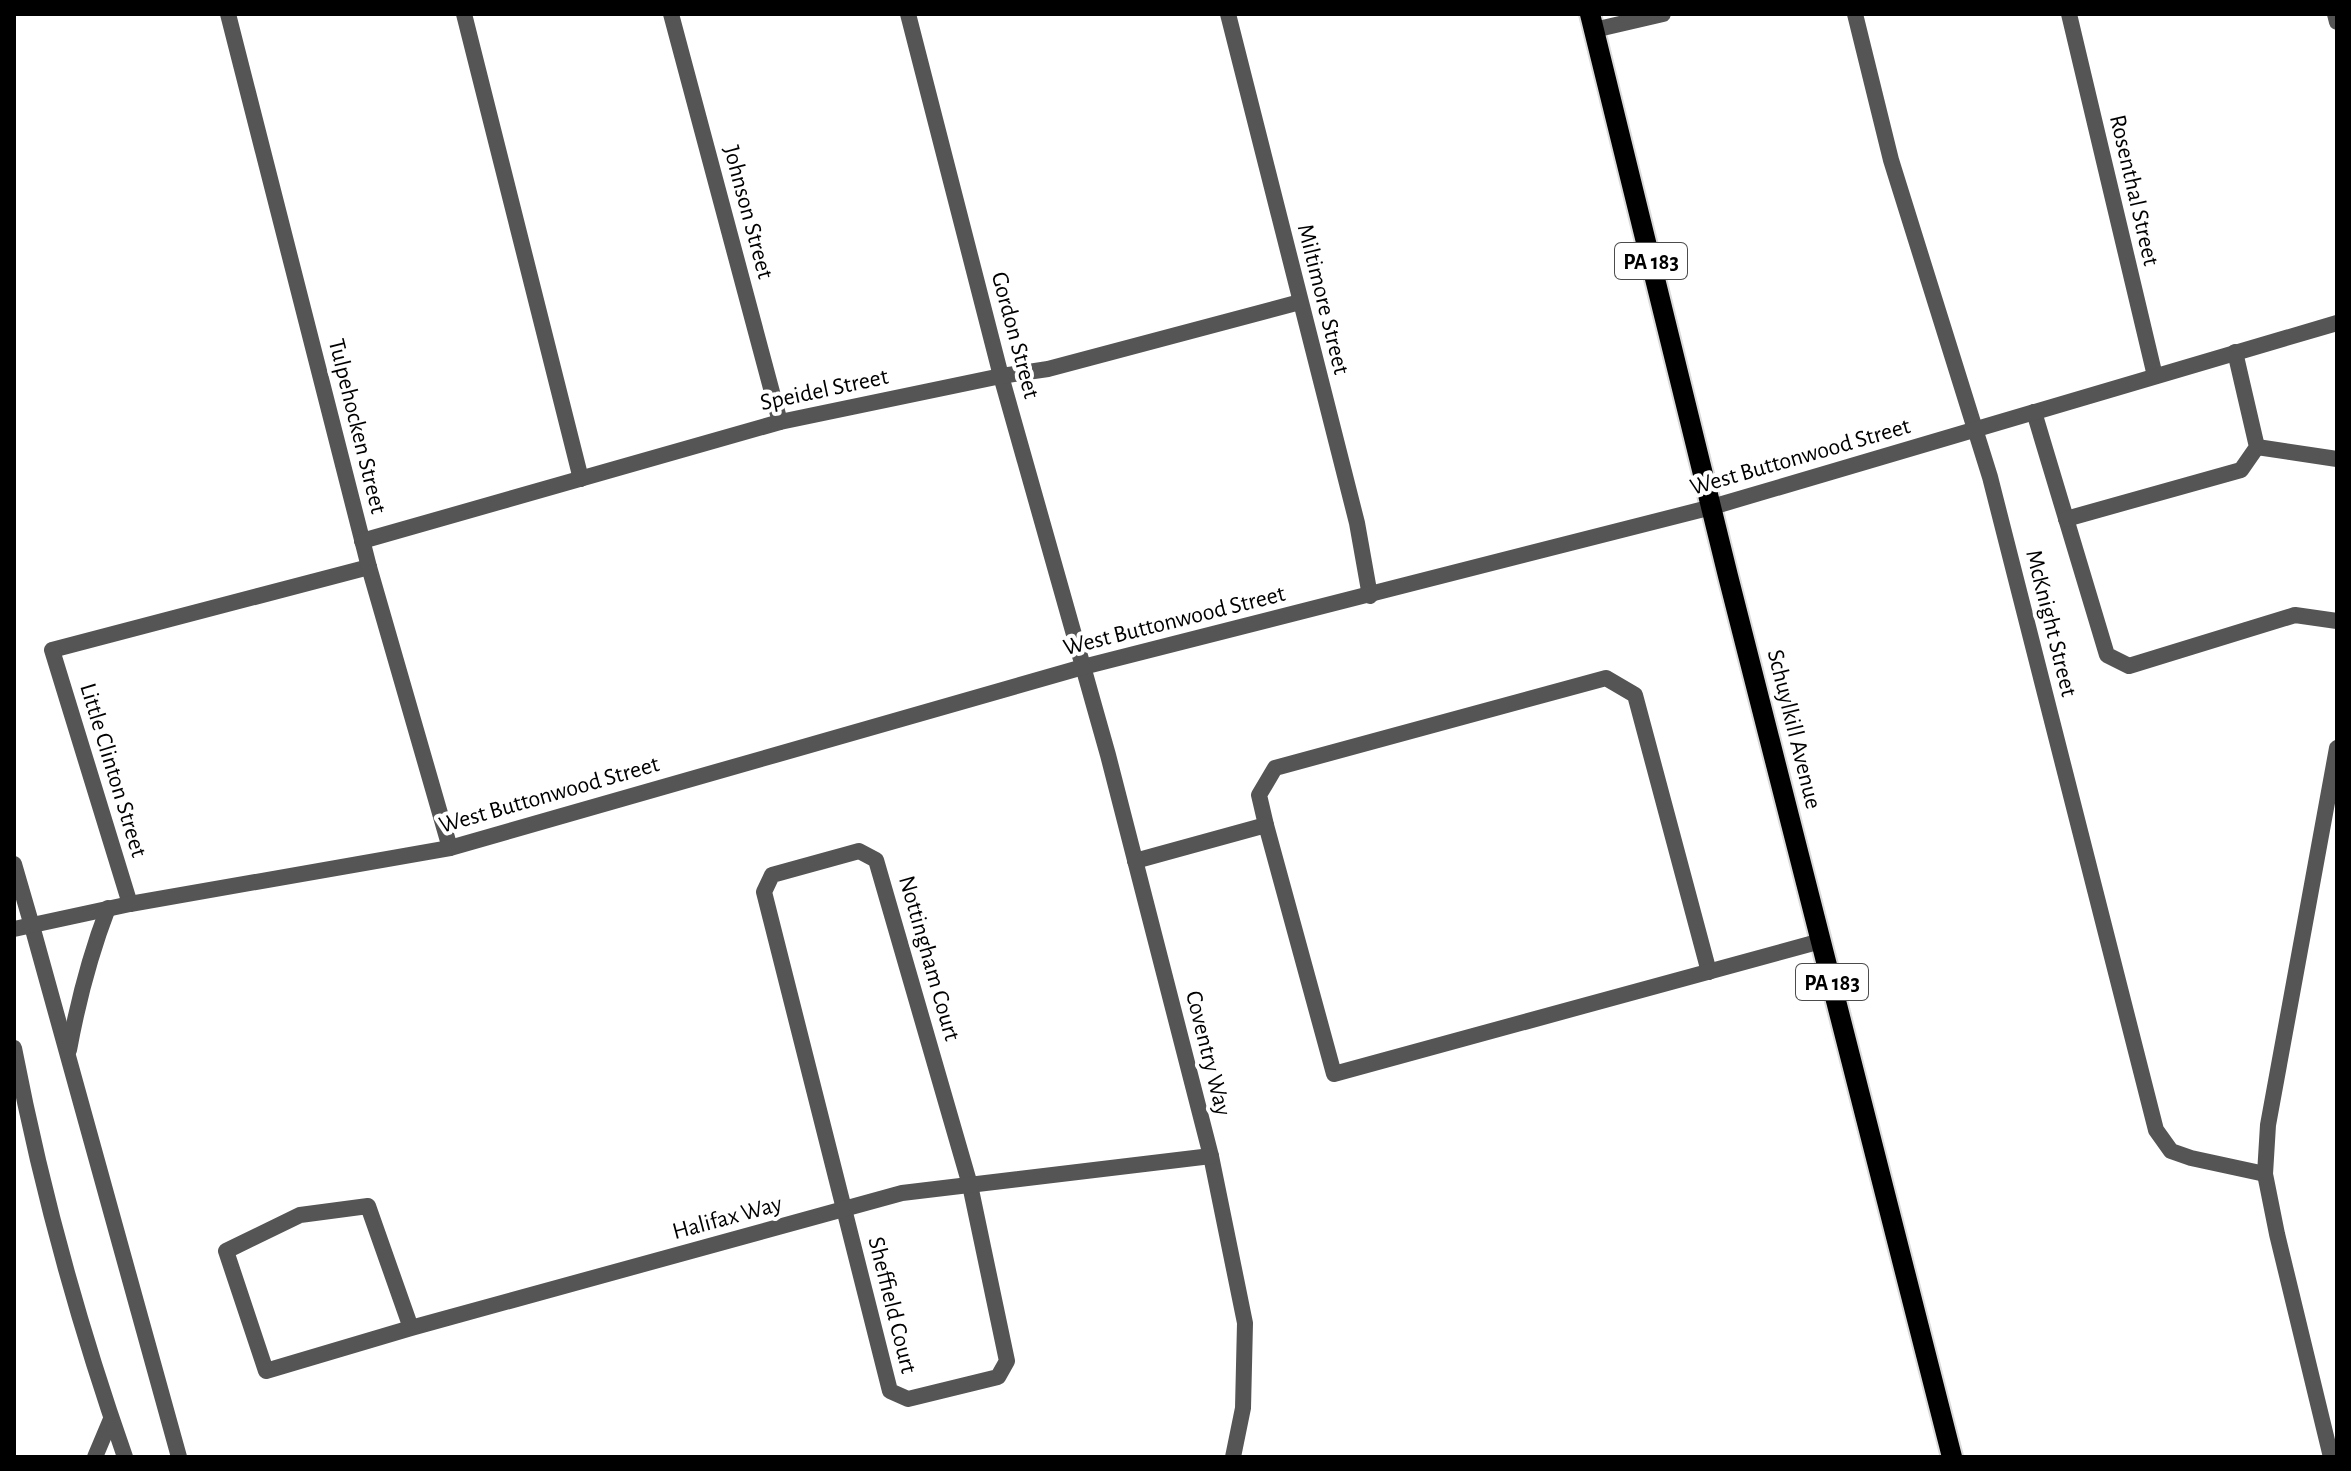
<svg xmlns="http://www.w3.org/2000/svg" width="2351" height="1471" font-family="'Alegreya Sans',sans-serif">
<style>
.lines{fill:none;stroke-linecap:round;stroke-linejoin:round}
.primary-casing{stroke:#dbdbdb;stroke-width:24}
.service{stroke:#555;stroke-width:16}
.pedestrian{stroke:#555;stroke-width:16}
.minor{stroke:#555;stroke-width:16}
.tertiary{stroke:#555;stroke-width:16}
.primary{stroke:#000;stroke-width:20}
.labels{text-anchor:middle;stroke-width:8;stroke-linejoin:round;paint-order:stroke}
.shield{fill:#fff;stroke:#4c4c4c;stroke-width:2}
.shield-label{font-size:22px;font-weight:bold;fill:#000}
.street-label{font-size:24px;fill:#000;stroke:#fff}
</style>
<rect width="100%" height="100%" fill="#fff"/>
<g class="lines">
<defs>
<polyline id="primary" points="1590,14 1728,576 1952,1457"/>
</defs>
<!-- primary casing -->
<use href="#primary" class="primary-casing"/>
<!-- service -->
<g class="service">
<polyline points="464,14 581,479"/>
<polyline points="1594,30 1663,14"/>
<polyline points="2034,412 2107,655 2129,666 2295,615 2337,621"/>
<polyline points="2257,447 2337,459"/>
<polyline points="2066,519 2241,470 2257,447 2235,352"/>
<polyline points="1266,825 1259,795 1275,768 1606,678 1635,695 1709,972"/>
<polygon points="859,851 876,860 970,1185 1007,1361 998,1377 908,1399 890,1391 764,892 772,875"/>
<polyline points="1135,861 1266,825 1334,1074 1821,941"/>
<polyline points="14,864 32,926"/>
<polyline points="130,904 52,650 369,567"/>
</g>
<!-- pedestrian -->
<polyline class="pedestrian" points="95,1457 111,1419"/>
<!-- minor -->
<g class="minor">
<polyline points="228,14 369,567 450,848"/>
<polyline points="671,14 780,422"/>
<polyline points="908,14 1001,376 1108,755 1211,1156 1245,1323 1243,1408 1233,1457"/>
<polyline points="1228,14 1357,523 1370,596"/>
<polyline points="1855,14 1891,160 1990,477 2156,1130 2171,1151 2191,1158 2265,1174"/>
<polyline points="2069,14 2155,376"/>
<polyline points="2335,14 2337,22"/>
<polyline points="362,541 780,422 1001,376 1048,369 1300,302"/>
<polyline points="411,1328 368,1206 300,1215 226,1251 266,1371 411,1328 902,1193 1211,1156"/>
<polyline points="2331,1457 2277,1234 2265,1174 2268,1125 2337,748"/>
</g>
<!-- tertiary -->
<g class="tertiary">
<polyline points="32,926 179,1457"/>
<polyline points="14,929 130,904 450,848 1083,667 1712,507 2337,323"/>
<path d="M14,1048C41,1188 78,1323 125,1457"/>
<path d="M69,1050C78,1001 90,955 108,908"/>
</g>
<!-- primary -->
<use href="#primary" class="primary"/>
</g>
<g class="labels">
<!-- shield labels -->
<g class="shield">
<rect x="1615" y="243" width="72" height="36" rx="6"/>
<rect x="1796" y="964" width="72" height="36" rx="6"/>
</g>
<g class="shield-label">
<text x="1651" y="269">PA 183</text>
<text x="1832" y="990">PA 183</text>
</g>
<!-- street labels -->
<g class="street-label">
<text transform="translate(2135 190) rotate(77)" y="8">Rosenthal Street</text>
<text transform="translate(749 212) rotate(75)" y="8">Johnson Street</text>
<text transform="translate(1324 299) rotate(76)" y="8">Miltimore Street</text>
<text transform="translate(1016 335) rotate(75)" y="8">Gordon Street</text>
<text transform="translate(824 389) rotate(-12)" y="8">Speidel Street</text>
<text transform="translate(358 426) rotate(76)" y="8">Tulpehocken Street</text>
<text transform="translate(1800 456) rotate(-16)" y="8">West Buttonwood Street</text>
<text transform="translate(1174 620) rotate(-14)" y="8">West Buttonwood Street</text>
<text transform="translate(2052 623) rotate(76)" y="8">McKnight Street</text>
<text transform="translate(1795 729) rotate(76)" y="8">Schuylkill Avenue</text>
<text transform="translate(114 770) rotate(73)" y="8">Little Clinton Street</text>
<text transform="translate(549 794) rotate(-16)" y="8">West Buttonwood Street</text>
<text transform="translate(930 958) rotate(74)" y="8">Nottingham Court</text>
<text transform="translate(1209 1053) rotate(76)" y="8">Coventry Way</text>
<text transform="translate(727 1217) rotate(-15)" y="8">Halifax Way</text>
<text transform="translate(893 1305) rotate(76)" y="8">Sheffield Court</text>
</g>
</g>
<!-- border -->
<rect width="2351" height="1471" fill="none" stroke="#000000" stroke-width="32"/>
</svg>
